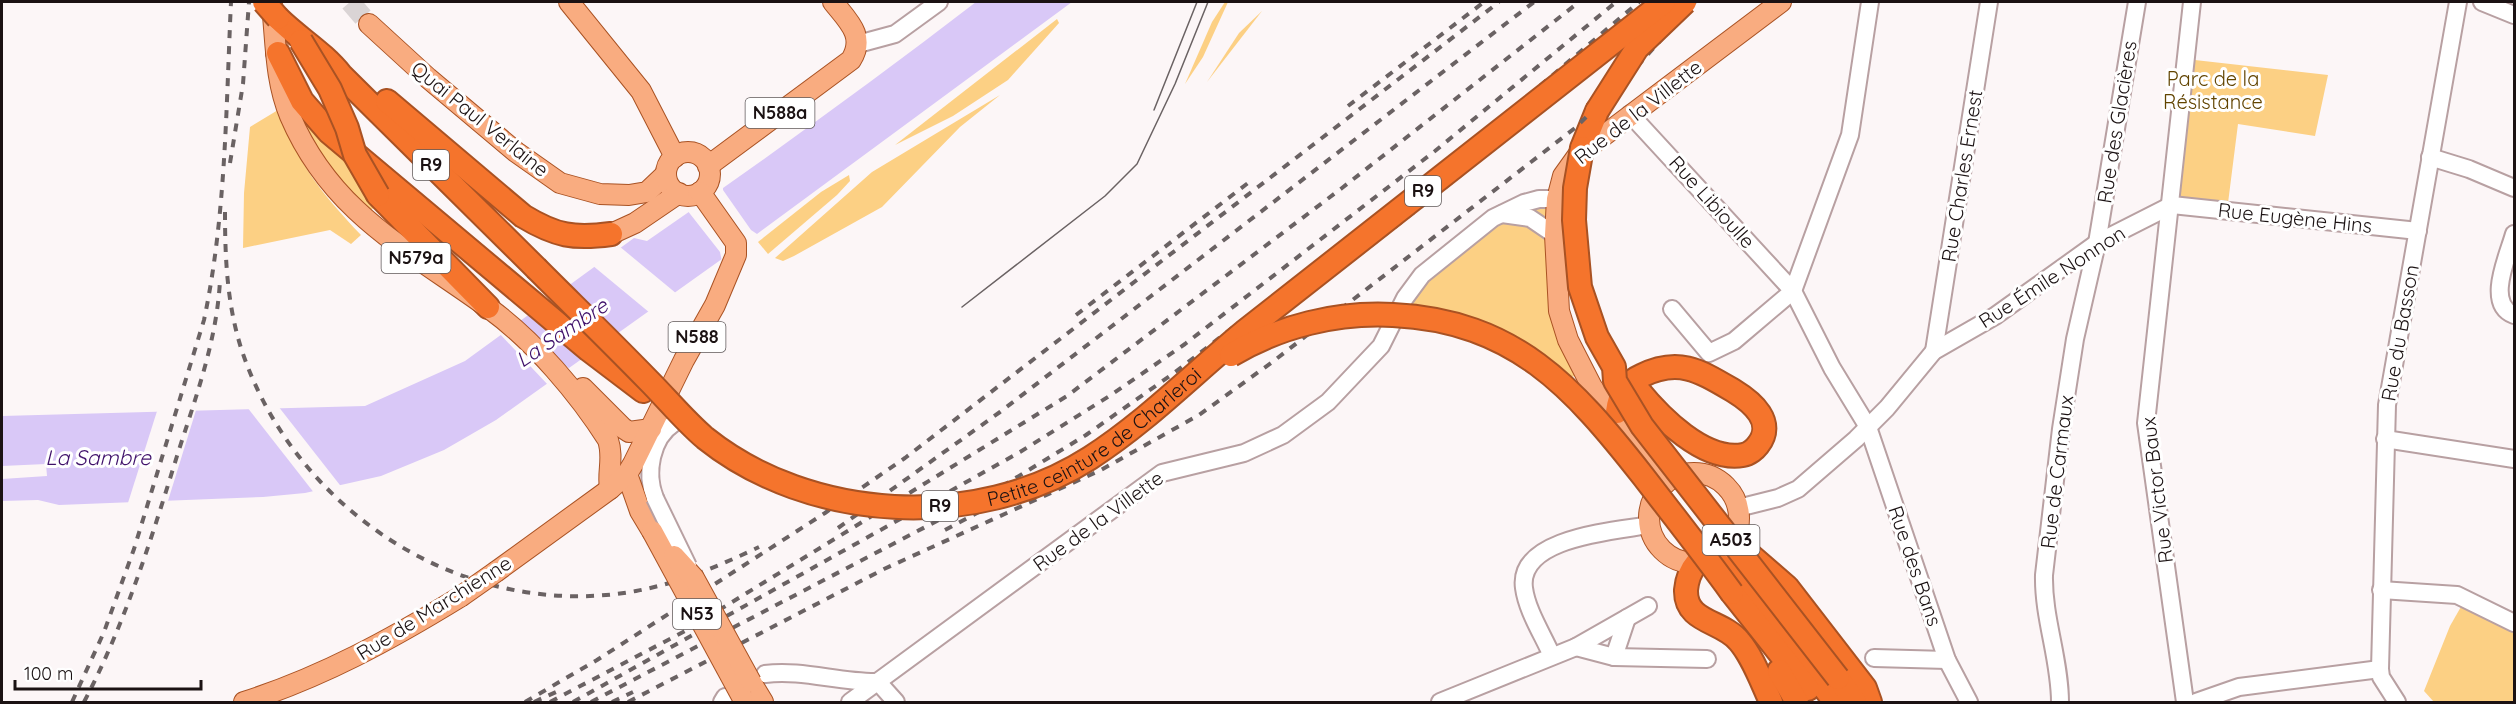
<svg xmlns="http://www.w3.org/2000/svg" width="2516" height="704" font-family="Quicksand,sans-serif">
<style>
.green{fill:#fcd084}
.water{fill:#d9c8f7}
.pier{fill:#fcf6f7}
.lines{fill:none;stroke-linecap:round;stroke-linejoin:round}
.major-tunnel{stroke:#dad4d5;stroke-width:20;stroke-dasharray:20 10;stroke-linecap:butt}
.minor-casing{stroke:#b8a0a2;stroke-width:20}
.major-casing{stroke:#a95223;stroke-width:22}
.highway-casing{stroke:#a95223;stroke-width:26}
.minor{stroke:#fff;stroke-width:16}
.major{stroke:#f9ac80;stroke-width:20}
.highway{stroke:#f5742c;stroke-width:22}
.tram{stroke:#6a6263;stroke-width:1.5}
.rail{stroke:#6a6263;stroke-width:4;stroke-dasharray:8 8;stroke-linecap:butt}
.minor-bridge-casing{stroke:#b8a0a2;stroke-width:20;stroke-linecap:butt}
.major-bridge-casing{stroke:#a95223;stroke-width:22;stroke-linecap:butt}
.highway-bridge-casing{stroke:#a95223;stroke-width:26;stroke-linecap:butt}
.minor-bridge{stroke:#fff;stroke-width:16}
.major-bridge{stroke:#f9ac80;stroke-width:20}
.highway-bridge{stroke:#f5742c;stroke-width:22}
.labels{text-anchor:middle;stroke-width:6;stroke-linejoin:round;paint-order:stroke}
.shield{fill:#fff;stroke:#5f595a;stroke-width:1.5}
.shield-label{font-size:18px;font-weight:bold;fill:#1b1213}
.park-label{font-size:20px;fill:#624400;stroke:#fff}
.street-label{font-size:20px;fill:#1b1213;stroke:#fff}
.water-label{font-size:21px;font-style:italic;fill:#3f106a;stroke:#fff}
</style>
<rect width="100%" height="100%" fill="#fcf6f7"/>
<!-- green -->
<g class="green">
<polygon points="1225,2 1228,2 1203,57 1185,84 1212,22"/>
<polygon points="1262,11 1207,82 1239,33"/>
<polygon points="1057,19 1059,23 1008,80 953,116 895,145"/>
<polygon points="2186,59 2328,75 2315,136 2238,124 2227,211 2172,205"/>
<polygon points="1000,95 960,127 882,207 794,256 783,261 775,258 872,172"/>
<polygon points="295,104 345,156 374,207 368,214 335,183"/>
<path d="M278,110C298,164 322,194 361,235L351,244L330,230L243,248L244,193L250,127Z"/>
<polygon points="849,175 850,181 837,195 768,254 758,242 821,192"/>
<path d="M1551,206L1578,376L1568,377C1516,346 1470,313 1408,305L1424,280L1498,223L1539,207Z"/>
<polygon points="2462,605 2514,617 2514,702 2434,702 2424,691 2450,626"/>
</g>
<!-- water -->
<path class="water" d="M976,2H1072L757,234L496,420L444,450L381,476L305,493L263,497L59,505L38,500L2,501V479L47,476L46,464L2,466V416L365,406L465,361L634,238L647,241C759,164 869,84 976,2Z"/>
<!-- pier -->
<g class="pier">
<polygon points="723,184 723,190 751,230 757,234 764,233 722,262 720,252 687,210"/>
<polygon points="619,246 677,294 650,313 592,265"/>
<polygon points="516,320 546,348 571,370 549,386 499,333"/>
<polygon points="278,406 343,489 315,494 247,407"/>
<polygon points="197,407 167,504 127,506 158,408"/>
</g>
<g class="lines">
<!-- major-tunnel -->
<polyline class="major-tunnel" points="350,2 369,24"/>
<defs>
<g id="minor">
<polyline points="2482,2 2514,15"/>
<polyline points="858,44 895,34 939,2"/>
<polyline points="1630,114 1793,291 1832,368 1868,427 1947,660 1969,702"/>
<polyline points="2430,157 2469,169 2514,188"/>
<polyline points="2172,205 2418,231"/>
<polyline points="1502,214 1530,218 1555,235"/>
<path d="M2514,234C2508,256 2485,304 2514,315"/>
<polyline points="1672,309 1709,353 1734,341 1793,291 1850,135 1870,2"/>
<polyline points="1934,351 1989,2"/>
<polyline points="2385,439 2514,459"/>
<path d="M655,498C645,473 651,438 674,423"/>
<polyline points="1738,508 1778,498 1798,489 1856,439 1887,408 1934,351 1995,316 2097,243 2172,205"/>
<polyline points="2381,590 2457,595 2514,623"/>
<polyline points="1576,647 1614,657 1707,659"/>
<path d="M1552,656C1543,635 1527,611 1524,588C1517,537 1616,531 1649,525"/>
<polyline points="1614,657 1627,618"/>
<polyline points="1874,658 1947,660"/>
<path d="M765,674C802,669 840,683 878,682"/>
<polyline points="878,682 896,702"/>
<polyline points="722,702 725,697"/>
<polyline points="850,702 1162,473 1244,453 1283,435 1328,402 1381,346 1405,298 1422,275 1493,218 1524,203 1539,199 1557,199"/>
<polyline points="1440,702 1576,647 1648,606"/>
<path d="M2060,702C2060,659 2043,618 2044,575L2061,429L2075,339L2097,243L2137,2"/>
<polyline points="2185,702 2146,423 2192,2"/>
<polyline points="2196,702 2239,687 2380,669"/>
<polyline points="2397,702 2381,677 2380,669 2387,405 2458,2"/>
</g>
<g id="major">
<polyline points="569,2 641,91 675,157"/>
<path d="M272,5C276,42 275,80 290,116C332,214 409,250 490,309C534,341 579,394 608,440C614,458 607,472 610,489"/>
<polyline points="369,24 428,78 516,152 560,183 600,194 629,195 647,192 666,174"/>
<circle cx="688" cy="174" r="22"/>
<path d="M708,166L851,60C866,36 848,21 833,2"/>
<polyline points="611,234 635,223 679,193"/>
<polyline points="583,388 623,428 629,432 651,429"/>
<circle cx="1694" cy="518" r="45"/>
<polyline points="627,474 640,511 652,531"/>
<polyline points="1657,491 1657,481 1652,469 1592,387 1568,340 1559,311 1555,235 1557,199 1563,176 1578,155 1781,2"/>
<polyline points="497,571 610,489 627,474 633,464 684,360 715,305 736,255 736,243 700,192"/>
<polyline points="751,682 763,702"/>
<path d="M244,702C322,677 390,640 460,597"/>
</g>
<g id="highway">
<path d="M278,18C298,38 324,53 341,75L536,268"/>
<polyline points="278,53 302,101 329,132 589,350 643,391"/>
<path d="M387,101L523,216C556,236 574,239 611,234"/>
<polyline points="1582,148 1597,111"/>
<polyline points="378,195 488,307"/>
<path d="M1617,412C1619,395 1625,383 1641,376C1679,357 1700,371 1734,391C1752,402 1776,422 1758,445C1755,449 1749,454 1743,455C1704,462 1660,417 1638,390"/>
<polyline points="1742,548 1787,587 1865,688 1870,702"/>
<polyline points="1712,560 1737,576 1749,588 1835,702"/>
<path d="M1696,564C1690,571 1687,580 1686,590C1685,623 1722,620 1739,641C1753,657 1762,683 1771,702"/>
<polyline points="1732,593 1808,689"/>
<polyline points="1779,671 1797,702"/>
<polyline points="1838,678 1855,702"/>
</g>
</defs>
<!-- minor casing -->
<use href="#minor" class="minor-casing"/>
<!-- major casing -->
<use href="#major" class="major-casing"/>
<!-- highway casing -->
<use href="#highway" class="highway-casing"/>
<!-- minor -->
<use href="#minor" class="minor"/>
<!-- major -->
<use href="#major" class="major"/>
<!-- highway -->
<use href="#highway" class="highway"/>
<!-- tram -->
<g class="tram">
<polyline points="1154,110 1197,2"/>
<polyline points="962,307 1105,196 1137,164 1175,84 1208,2"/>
</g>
<!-- rail -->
<g class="rail">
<polyline points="1348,106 1484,2"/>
<polyline points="230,163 243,84 249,2"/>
<path d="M225,212C225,259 227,305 242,351C296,512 465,622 636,591C679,583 719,566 759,547"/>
<polyline points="1076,315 1248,183"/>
<polyline points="838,528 1000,412 1534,2"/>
<path d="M945,530L1091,452L1149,413C1324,282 1502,151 1663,2"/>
<path d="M72,702L104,632L134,549L204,320C226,216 226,107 231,2"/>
<path d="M84,702C125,624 151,540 177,456C195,399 217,341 220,280"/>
<polyline points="525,702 597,660 825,513 905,458 1499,2"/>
<polyline points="534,702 556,692"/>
<polyline points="550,702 685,631 1067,396 1342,188 1579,2"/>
<polyline points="573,702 1020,452 1111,395 1185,344 1435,151 1616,2"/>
<polyline points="591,702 996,490 1086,435 1174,373 1483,134 1639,2"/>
<polyline points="612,702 633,692"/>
<polyline points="628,702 884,569 1101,470 1199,415 1271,363 1575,128 1633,71 1695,2"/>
</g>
<defs>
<polyline id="minor-bridge" points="655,498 688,566"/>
<g id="major-bridge">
<polyline points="652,531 742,697"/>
<polyline points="674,556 694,578 751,682"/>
<polyline points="460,597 497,571"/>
</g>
<g id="highway-bridge">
<polyline points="264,2 278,18"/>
<polyline points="301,41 330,89 347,128 355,155 378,195"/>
<polyline points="1597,111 1637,48 1685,2"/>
<polyline points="1582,148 1575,188 1574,220 1580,287 1597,337 1614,367 1615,381 1642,426 1838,678"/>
<path id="s1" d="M536,268C573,305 611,342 648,380C667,399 684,420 705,438C810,522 976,531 1090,458C1146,422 1193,374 1244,332L1664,2"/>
<path d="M1231,355C1280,326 1337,312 1393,315C1515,321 1573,387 1643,476C1673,515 1703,553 1732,593"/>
</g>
</defs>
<!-- minor-bridge casing -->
<use href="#minor-bridge" class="minor-bridge-casing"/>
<!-- major-bridge casing -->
<use href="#major-bridge" class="major-bridge-casing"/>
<!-- highway-bridge casing -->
<use href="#highway-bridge" class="highway-bridge-casing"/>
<!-- minor-bridge -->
<use href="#minor-bridge" class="minor-bridge"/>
<!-- major-bridge -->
<use href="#major-bridge" class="major-bridge"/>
<!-- highway-bridge -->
<use href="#highway-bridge" class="highway-bridge"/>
</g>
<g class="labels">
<!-- shield labels -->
<g class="shield">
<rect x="745.5" y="98" width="69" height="30" rx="4.5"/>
<rect x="413" y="150" width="36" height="30" rx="4.5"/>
<rect x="1405" y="176" width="36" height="30" rx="4.5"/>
<rect x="381.5" y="243" width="69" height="30" rx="4.5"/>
<rect x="668.5" y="322" width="57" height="30" rx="4.5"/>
<rect x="922" y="491" width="36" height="30" rx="4.5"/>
<rect x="1702.5" y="525" width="57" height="30" rx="4.5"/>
<rect x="673" y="599" width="48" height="30" rx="4.5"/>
</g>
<g class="shield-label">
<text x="780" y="119">N588a</text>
<text x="431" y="171">R9</text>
<text x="1423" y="197">R9</text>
<text x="416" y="264">N579a</text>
<text x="697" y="343">N588</text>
<text x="940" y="512">R9</text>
<text x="1731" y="546">A503</text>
<text x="697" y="620">N53</text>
</g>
<!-- park labels -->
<g class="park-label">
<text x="2213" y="86">Parc de la<tspan x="2213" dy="23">Résistance</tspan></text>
</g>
<!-- street labels -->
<g class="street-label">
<text transform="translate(1638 112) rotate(-38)" y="7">Rue de la Villette</text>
<text transform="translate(480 119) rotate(39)" y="7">Quai Paul Verlaine</text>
<text transform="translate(2117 122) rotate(-81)" y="7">Rue des Glacières</text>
<text transform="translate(1962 176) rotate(-81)" y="7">Rue Charles Ernest</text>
<text transform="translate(1712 202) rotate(48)" y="7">Rue Libioulle</text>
<text transform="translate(2295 218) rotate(6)" y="7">Rue Eugène Hins</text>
<text transform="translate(2052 277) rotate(-33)" y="7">Rue Émile Nonnon</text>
<text transform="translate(2400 333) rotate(-80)" y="7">Rue du Basson</text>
<text dy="7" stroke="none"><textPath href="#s1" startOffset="663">Petite ceinture de Charleroi</textPath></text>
<text transform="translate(2057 472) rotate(-83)" y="7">Rue de Carmaux</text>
<text transform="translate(2157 490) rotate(-97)" y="7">Rue Victor Baux</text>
<text transform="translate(1098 521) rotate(-36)" y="7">Rue de la Villette</text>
<text transform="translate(1915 566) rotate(71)" y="7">Rue des Bans</text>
<text transform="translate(434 608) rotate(-32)" y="7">Rue de Marchienne</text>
</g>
<!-- water labels -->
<g class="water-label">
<text transform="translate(562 333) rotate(-34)" y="7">La Sambre</text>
<text x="98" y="465">La Sambre</text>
</g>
</g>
<!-- border -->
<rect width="2516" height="704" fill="none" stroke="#1b1213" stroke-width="6"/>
<!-- scale -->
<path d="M15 680v9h186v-9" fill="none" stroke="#1b1213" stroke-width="3"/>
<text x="24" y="680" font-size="18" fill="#1b1213" stroke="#ffffff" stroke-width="4.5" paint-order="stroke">100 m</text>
</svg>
